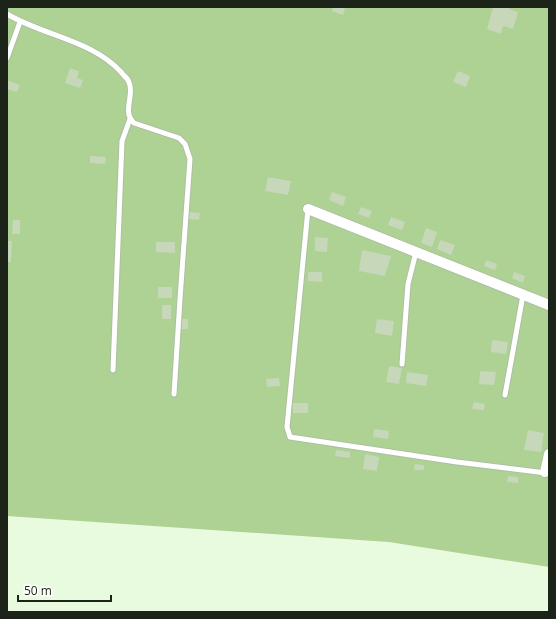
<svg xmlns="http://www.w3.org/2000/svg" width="556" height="619" font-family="'Open Sans',sans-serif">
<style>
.green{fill:#add293}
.building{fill:#c6d7ba}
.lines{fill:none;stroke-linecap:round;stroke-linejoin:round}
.lane-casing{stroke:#aebfa3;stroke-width:7}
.street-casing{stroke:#aebfa3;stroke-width:12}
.lane{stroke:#fff;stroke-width:5}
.street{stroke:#fff;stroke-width:10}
</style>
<rect width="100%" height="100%" fill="#e9fbde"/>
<!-- green -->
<polygon class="green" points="7,7 549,7 549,567 389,542 7,516"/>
<!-- building -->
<g class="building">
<polygon points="333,7 345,8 343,15 332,11"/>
<polygon points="493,7 510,7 509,9 518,12 513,29 503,26 501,34 487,29"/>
<polygon points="70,68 79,71 77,78 83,80 80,88 65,83"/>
<polygon points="458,71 470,76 466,87 453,82"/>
<polygon points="7,80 20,85 17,92 7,89"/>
<polygon points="90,156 106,157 105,164 90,163"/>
<polygon points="268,177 291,181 288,195 265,191"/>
<polygon points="332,192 346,197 343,206 329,200"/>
<polygon points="361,207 372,211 369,218 358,214"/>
<polygon points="189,212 200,213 199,220 189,219"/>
<polygon points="391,217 405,222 402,230 388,225"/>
<polygon points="13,220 20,220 20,234 12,234"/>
<polygon points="426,228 437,232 432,247 421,243"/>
<polygon points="315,237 328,238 327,252 315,251"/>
<polygon points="440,240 455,245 451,255 437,249"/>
<polygon points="7,241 12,241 11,262 7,262"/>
<polygon points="156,242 175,242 175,253 156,252"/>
<polygon points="362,250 391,256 385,276 359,271"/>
<polygon points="486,260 497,264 495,270 484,266"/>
<polygon points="308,272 322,272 322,282 308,281"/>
<polygon points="514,272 525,276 523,283 512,278"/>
<rect x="158" y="287" width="14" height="11"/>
<rect x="162" y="305" width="9" height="14"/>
<rect x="181" y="319" width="7" height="10"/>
<polygon points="377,319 394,321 392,336 375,333"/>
<polygon points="492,340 508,342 506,354 491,352"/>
<polygon points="389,366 402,368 399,384 386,382"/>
<polygon points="480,371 496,372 494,385 479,384"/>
<polygon points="407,372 428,375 426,386 406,383"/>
<polygon points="279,378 280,386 267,387 266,379"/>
<polygon points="474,402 485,404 484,410 472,409"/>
<rect x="293" y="403" width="15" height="10"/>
<polygon points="374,429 389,431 388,439 373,437"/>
<polygon points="528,430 544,433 541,452 524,450"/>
<polygon points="336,450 350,452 350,458 335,456"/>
<polygon points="365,454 379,457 377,471 363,469"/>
<polygon points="415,464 424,465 424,470 414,470"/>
<polygon points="508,476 518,477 518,483 507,482"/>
</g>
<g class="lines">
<defs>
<g id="lane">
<path d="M7,14C44,36 92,40 122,73C123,75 126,77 128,80C136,95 121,111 134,123L179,138L185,144L190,159L180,299L174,394"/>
<polyline points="7,58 20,22"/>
<polyline points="308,209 287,427 290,437 457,462 546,473"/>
<polyline points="402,364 408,284 416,252"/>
<polyline points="113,370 122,141 130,119"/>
<polyline points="505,395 523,295"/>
</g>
<g id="street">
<polyline points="308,209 549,305"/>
<polyline points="545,472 549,454"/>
</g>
</defs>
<!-- lane casing -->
<use href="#lane" class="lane-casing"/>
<!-- street casing -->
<use href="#street" class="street-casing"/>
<!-- lane -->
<use href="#lane" class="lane"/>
<!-- street -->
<use href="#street" class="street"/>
</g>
<!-- border -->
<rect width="556" height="619" fill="none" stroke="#1c2318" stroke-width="16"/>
<!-- scale -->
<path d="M18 595v6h93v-6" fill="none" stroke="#1c2318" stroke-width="2"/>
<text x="24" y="595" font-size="12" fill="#1c2318" stroke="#ffffff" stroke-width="3" paint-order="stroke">50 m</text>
</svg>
